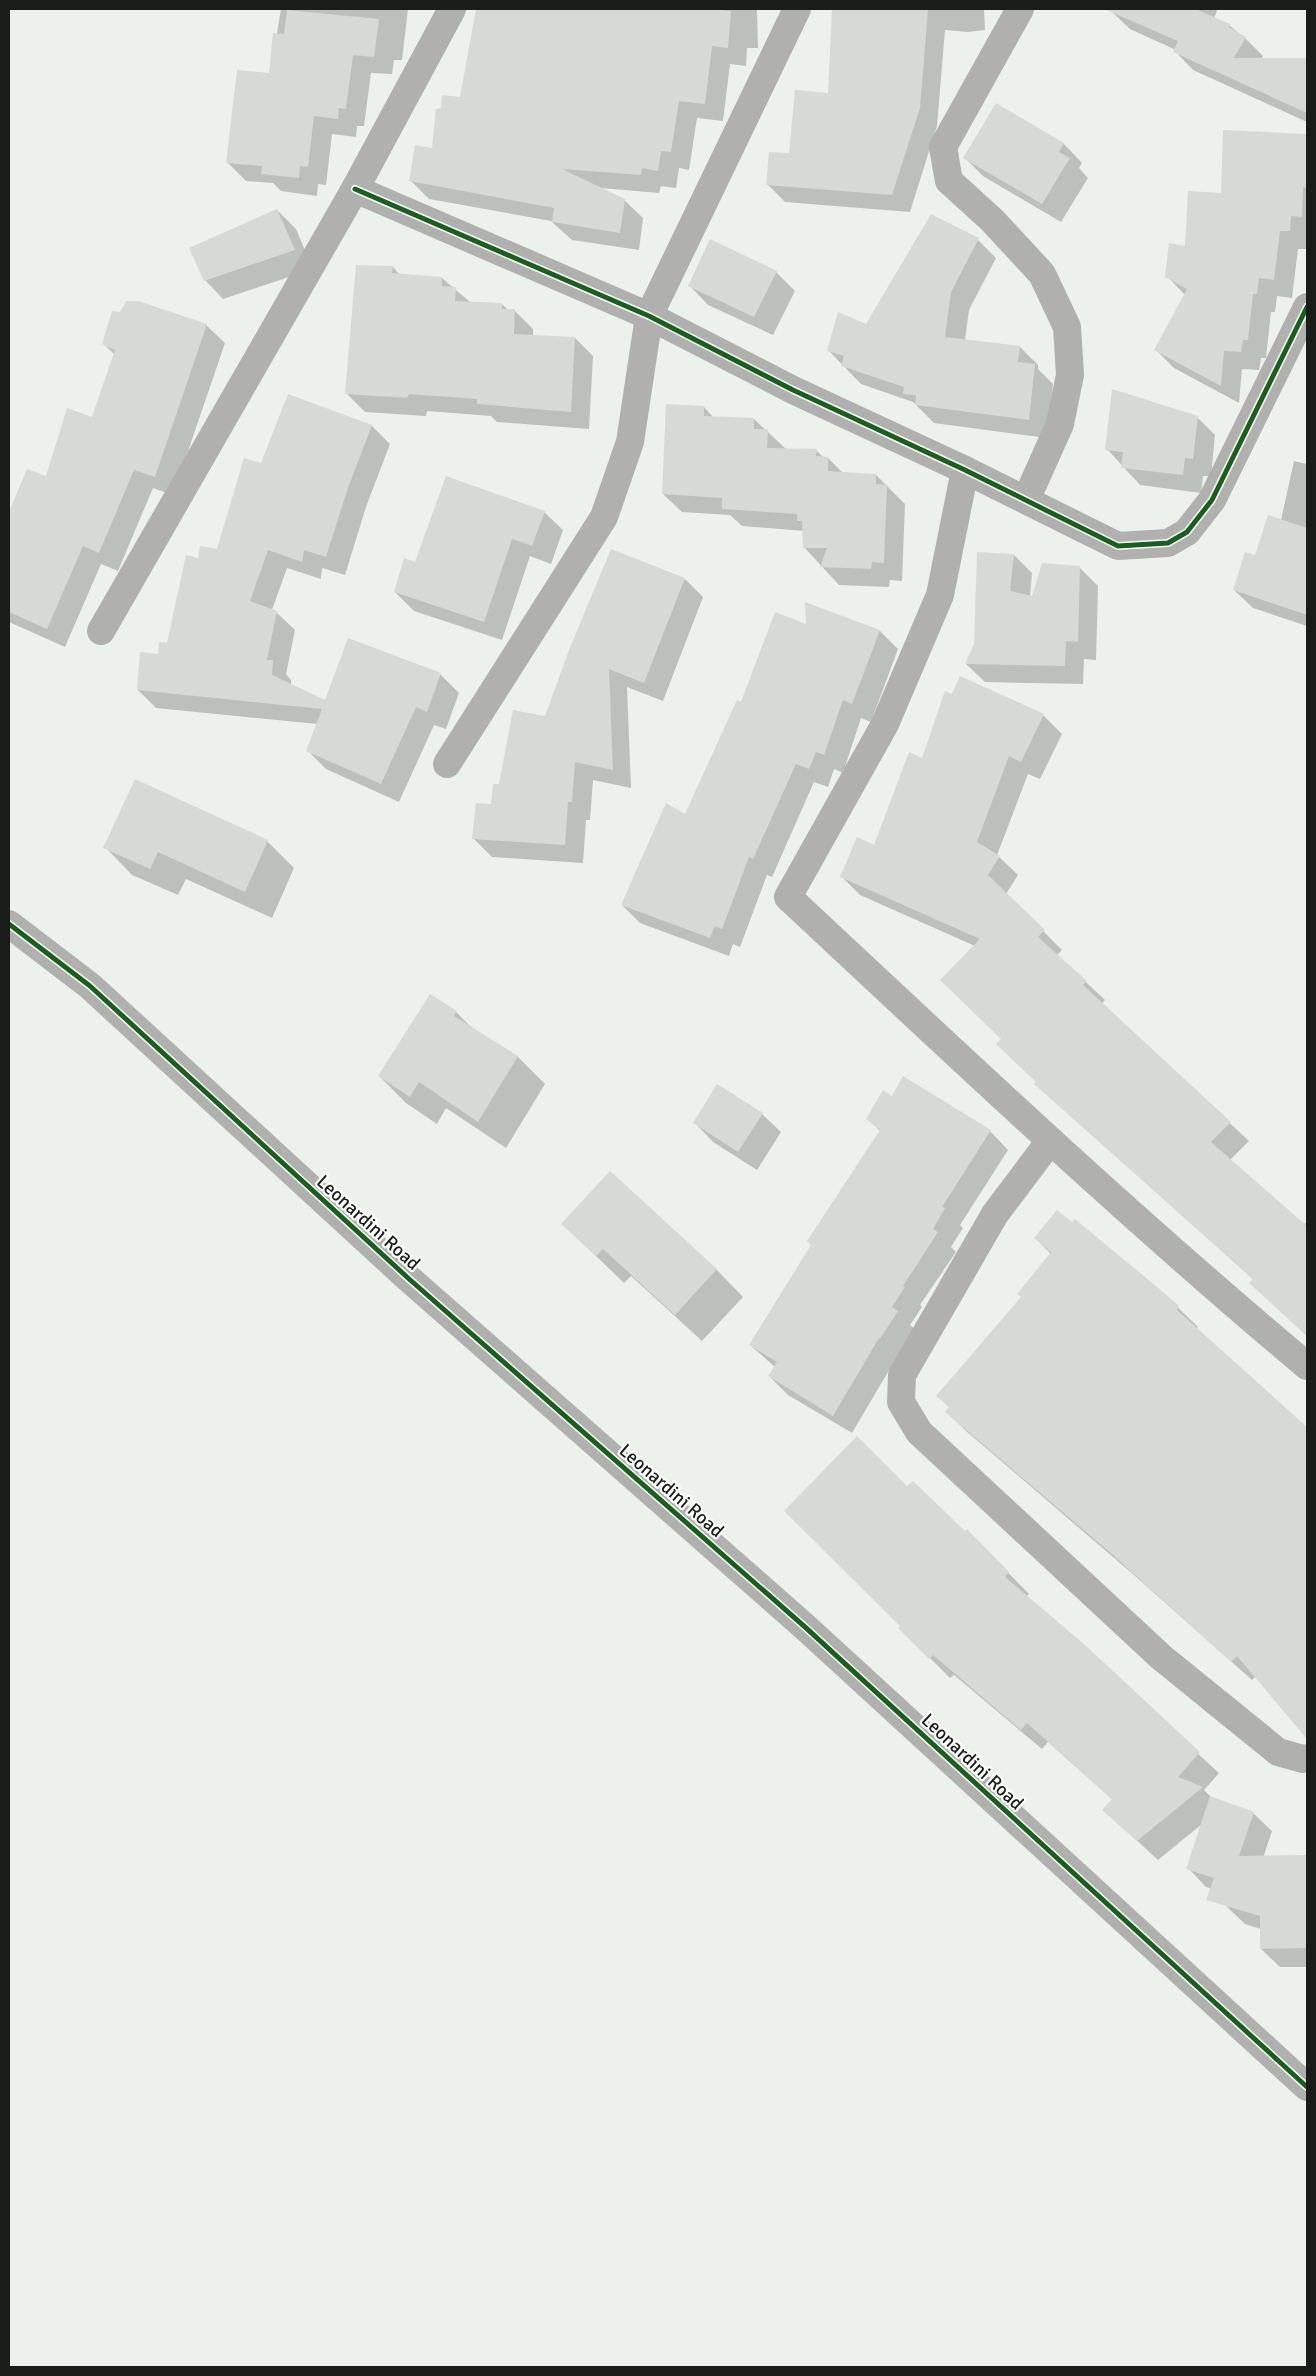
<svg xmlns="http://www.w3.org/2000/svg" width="1316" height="2376" font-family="Signika,sans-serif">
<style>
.shadow{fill:#0003}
.building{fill:#d6d9d5}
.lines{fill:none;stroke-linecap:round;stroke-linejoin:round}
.minor{stroke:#b0b1af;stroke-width:28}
.cycleway-casing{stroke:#fcfffb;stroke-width:8}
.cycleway{stroke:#1b5e20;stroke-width:5}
.labels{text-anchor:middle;stroke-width:4.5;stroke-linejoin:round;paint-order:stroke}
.street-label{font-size:19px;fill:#1a1c19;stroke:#fcfffb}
</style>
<rect width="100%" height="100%" fill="#ecf1eb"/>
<!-- shadow -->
<g class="shadow">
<polygon points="281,9 408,9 402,60 394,60 392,74 371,73 364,126 357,126 356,137 332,134 326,185 318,184 317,196 281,191 273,183 246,181 227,162 270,75"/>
<polygon points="514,9 757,9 758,48 747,48 746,66 730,64 723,121 697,118 689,170 679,168 676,188 661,186 659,193 601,188 624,200 643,218 639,250 572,240 551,221 429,199 410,180 433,150 461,99 512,36"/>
<polygon points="859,9 984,9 985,30 968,32 945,30 937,126 910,212 785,202 767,184 790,154 829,95 857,31"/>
<polygon points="1112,9 1215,9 1217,11 1214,18 1229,25 1245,38 1263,56 1261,59 1307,59 1307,122 1193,70 1175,51 1176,50 1130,29 1111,11"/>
<polygon points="996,105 1064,144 1082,163 1079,168 1088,178 1061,222 983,176 965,158"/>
<polygon points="1224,132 1307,135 1307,249 1298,249 1292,298 1277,296 1275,312 1271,312 1266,358 1261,358 1259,370 1242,369 1239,403 1174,368 1155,349 1185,295 1167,276 1222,194"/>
<polygon points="277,210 296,229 313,269 223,299 205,280"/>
<polygon points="978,240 996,258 969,310 965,340 1020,347 1038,365 1038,369 1053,384 1047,438 934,423 913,402 861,384 828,350 866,326"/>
<polygon points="393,267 400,275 442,278 470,302 502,304 509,311 515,311 533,329 533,336 575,338 593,356 589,429 497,422 491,416 427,411 426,416 365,412 346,393"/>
<polygon points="776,272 795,291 773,335 708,305 690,286"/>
<polygon points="206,325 225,343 173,495 153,488 118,571 101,564 65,647 9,622 9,516 28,470 47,478 92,419 114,354 103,343"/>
<polygon points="704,407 714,418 754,419 786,449 816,450 824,458 828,458 843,473 876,475 905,504 902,581 890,580 889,587 839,585 804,547 804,531 742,526 730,515 682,512 663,494"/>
<polygon points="1197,417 1215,435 1211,476 1203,476 1201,493 1140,485 1107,449"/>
<polygon points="372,426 390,444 366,507 345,575 322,568 321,579 287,568 272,610 276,612 295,630 286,674 291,680 291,685 326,701 440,674 459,693 446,729 434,725 399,802 326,769 308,751 317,724 156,708 138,690 168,644 198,560 218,551 262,465"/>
<polygon points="1294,461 1307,464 1307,626 1253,608 1234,590 1281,520"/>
<polygon points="544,512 563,530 551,564 530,556 502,640 414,611 395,592 416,564"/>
<polygon points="1014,555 1032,573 1030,597 1033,597 1079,567 1098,586 1096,660 1084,659 1083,684 985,682 966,664"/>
<polygon points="685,579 703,597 663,701 627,687 631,788 593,780 590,820 586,820 583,863 492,857 473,838 492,806 500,785 546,718"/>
<polygon points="807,604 880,631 898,649 871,722 861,718 843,773 834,769 828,787 814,782 772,877 767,875 740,947 733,944 729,956 640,923 622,905 686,816 742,703 807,626"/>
<polygon points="960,678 1044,716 1062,734 1040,779 1028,774 997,855 1018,875 1006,894 1062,950 1057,955 1105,1000 1102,1004 1249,1141 1230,1160 1304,1225 1307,1221 1307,1336 1250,1283 1254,1280 1036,1084 1037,1083 1003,1039 975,946 860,895 841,876 875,847 923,759"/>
<polygon points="267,841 294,868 272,918 186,879 178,895 132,875 105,847"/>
<polygon points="456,1012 473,1029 518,1057 545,1084 506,1148 446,1108 437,1124 406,1103 379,1076"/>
<polygon points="892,1098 990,1131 1008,1150 960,1225 963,1228 951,1247 956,1252 920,1305 922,1307 910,1325 916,1330 899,1356 898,1355 852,1433 788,1395 769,1376 775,1367 750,1345 881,1132 868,1119"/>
<polygon points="762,1114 781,1132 757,1170 713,1142 695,1123"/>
<polygon points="563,1224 716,1269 743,1297 702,1341 631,1276 624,1283"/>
<polygon points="1035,1238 1163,1293 1198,1327 1196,1330 1307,1429 1307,1736 1256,1676 1252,1680 1134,1575 966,1431 947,1412 950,1408 938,1396 1022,1297 1051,1254"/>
<polygon points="907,1488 965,1533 967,1531 1029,1594 1026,1597 1219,1773 1204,1790 1212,1798 1253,1813 1272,1831 1257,1876 1277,1857 1307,1856 1307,1967 1280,1967 1261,1949 1261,1929 1245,1924 1226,1906 1236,1896 1206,1887 1188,1868 1202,1824 1158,1860 1104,1810 1113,1800 1048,1742 1042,1749 954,1675 950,1678 900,1628"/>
</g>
<!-- building -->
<g class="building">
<polygon points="476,9 711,9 731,11 728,48 712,46 705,104 679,101 671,152 661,151 658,171 642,168 641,175 562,169 625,199 620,233 552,222 554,208 409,181 415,145 432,148 436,109 441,108 442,95 460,97"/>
<polygon points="832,9 928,9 920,108 892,195 766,185 769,152 789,153 795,90 828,93"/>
<polygon points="1104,9 1196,9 1230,24 1229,27 1246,37 1234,58 1307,58 1307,113 1173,52 1178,41"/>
<polygon points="287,10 379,19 374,57 353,55 346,109 339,108 338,119 314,116 308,167 300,166 299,178 261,174 262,166 226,163 237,70 269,73 273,33 284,34"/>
<polygon points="996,103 1064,143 1059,152 1070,158 1042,204 963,158"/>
<polygon points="1223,130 1307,134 1307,188 1303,187 1302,217 1291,216 1290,231 1280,231 1274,280 1259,278 1257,294 1253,294 1248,340 1243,340 1241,352 1224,351 1221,386 1154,350 1187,289 1165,277 1169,243 1185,246 1188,191 1221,193"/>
<polygon points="277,209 295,250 204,281 189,248"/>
<polygon points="931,214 979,238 951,292 945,337 1020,346 1018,362 1035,364 1029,420 915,405 916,395 903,394 904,387 841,366 844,356 827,351 838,312 866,324"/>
<polygon points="710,239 777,271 754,317 688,286"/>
<polygon points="356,265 393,266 392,273 442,277 442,286 456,287 455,301 502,303 502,309 515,309 514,334 575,337 571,412 477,404 477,399 409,394 407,398 345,394"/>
<polygon points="126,301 138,301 207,324 155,477 134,470 99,553 83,546 47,629 9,612 9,512 27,469 46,476 67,408 92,417 115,350 102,344 112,311 120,312"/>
<polygon points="1112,389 1198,416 1193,459 1185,458 1183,475 1121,468 1123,452 1105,450"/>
<polygon points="288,394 372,425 348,488 326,557 304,550 302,562 268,550 250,601 277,611 267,660 273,660 272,675 325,700 348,638 441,673 427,712 416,707 381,784 306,751 322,709 137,690 140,652 158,654 159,642 167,643 186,555 198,558 200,546 217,549 244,458 261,463"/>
<polygon points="666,404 704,406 704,416 754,418 754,429 768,429 767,448 817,449 816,456 828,457 828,471 876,474 876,484 887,485 884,563 872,562 871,569 820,567 827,548 803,548 802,521 797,521 797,514 722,509 722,498 662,494"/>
<polygon points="446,476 545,511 532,546 512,539 484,622 394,592 404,558 415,562"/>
<polygon points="1268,515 1307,528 1307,615 1233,590 1245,552 1255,555"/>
<polygon points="611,549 685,578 644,683 609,669 613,770 575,762 572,802 568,802 565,845 472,839 476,803 491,804 493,784 499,784 513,710 545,716 569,650"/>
<polygon points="977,552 1014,554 1010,591 1032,596 1042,563 1080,566 1078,642 1066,641 1065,666 965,664 974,644"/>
<polygon points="805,602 880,630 852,704 843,700 824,755 816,752 809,769 796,764 753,859 749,857 722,929 715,926 710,938 621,905 666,803 685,814 737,700 741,702 775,612 806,624"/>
<polygon points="960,676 1044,714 1021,762 1009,756 977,842 1000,856 988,875 1045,930 1038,937 1087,981 1083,985 1231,1122 1211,1142 1307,1226 1307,1336 1249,1283 1253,1279 1034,1084 1036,1082 996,1044 1001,1039 940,980 980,939 840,877 857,837 874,845 909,752 922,758 945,691 952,694"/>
<polygon points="135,779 268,840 245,892 158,852 150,869 103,848"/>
<polygon points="430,994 457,1011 454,1016 518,1056 478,1122 419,1082 410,1097 378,1076"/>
<polygon points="903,1076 991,1130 942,1207 945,1208 933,1229 938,1232 903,1286 905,1287 892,1307 898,1311 880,1339 879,1338 833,1416 768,1376 777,1362 749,1345 811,1245 807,1241 880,1130 866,1119 883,1090 892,1096"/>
<polygon points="717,1084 763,1113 738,1152 693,1123"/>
<polygon points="610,1171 717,1269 675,1315 603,1249 596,1256 561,1224"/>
<polygon points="1057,1210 1072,1222 1075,1219 1163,1292 1179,1306 1177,1310 1307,1427 1307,1739 1237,1656 1231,1662 1113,1555 945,1412 949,1407 936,1396 1021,1297 1017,1294 1051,1252 1034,1238"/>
<polygon points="857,1436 907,1486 913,1481 965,1531 967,1529 1009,1572 1005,1577 1085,1645 1200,1752 1178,1777 1203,1787 1137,1841 1102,1810 1112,1799 1027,1723 1021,1730 933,1655 929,1659 898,1628 900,1626 784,1511"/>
<polygon points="1210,1796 1254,1812 1239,1856 1307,1855 1307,1948 1260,1949 1260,1916 1206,1900 1214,1878 1186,1869"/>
</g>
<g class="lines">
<!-- minor -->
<g class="minor">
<polyline points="1020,9 943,147 949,181 992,220 1042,274 1067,327 1070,375 1060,424 1026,500"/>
<polyline points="355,189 649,316 793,390 965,470 1118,546 1168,543 1187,532 1212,500 1307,307"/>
<path d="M965,470L940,595L885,724L788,897C958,1056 1128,1216 1307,1366"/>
<polyline points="101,631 355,189 452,9"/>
<polyline points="447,764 604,517 630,442 649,316 797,9"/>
<polyline points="9,924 90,986 408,1278 805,1627 1307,2087"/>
<polyline points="1050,1141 995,1214 902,1375 901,1402 919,1432 1161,1657 1278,1752 1303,1759 1307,1758"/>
</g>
<defs>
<g id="cycleway">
<polyline points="355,189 649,316 793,390 965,470 1118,546 1168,543 1187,532 1212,500 1307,307"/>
<polyline points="9,924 90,986 408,1278 805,1627 1307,2087"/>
</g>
</defs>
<!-- cycleway casing -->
<use href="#cycleway" class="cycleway-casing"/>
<!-- cycleway -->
<use href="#cycleway" class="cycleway"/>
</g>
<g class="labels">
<!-- street labels -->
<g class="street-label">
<text transform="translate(369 1222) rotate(42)" y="7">Leonardini Road</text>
<text transform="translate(672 1490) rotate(41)" y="7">Leonardini Road</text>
<text transform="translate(973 1761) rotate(43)" y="7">Leonardini Road</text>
</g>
</g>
<!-- border -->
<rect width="1316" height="2376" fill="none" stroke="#1a1c19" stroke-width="20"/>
</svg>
